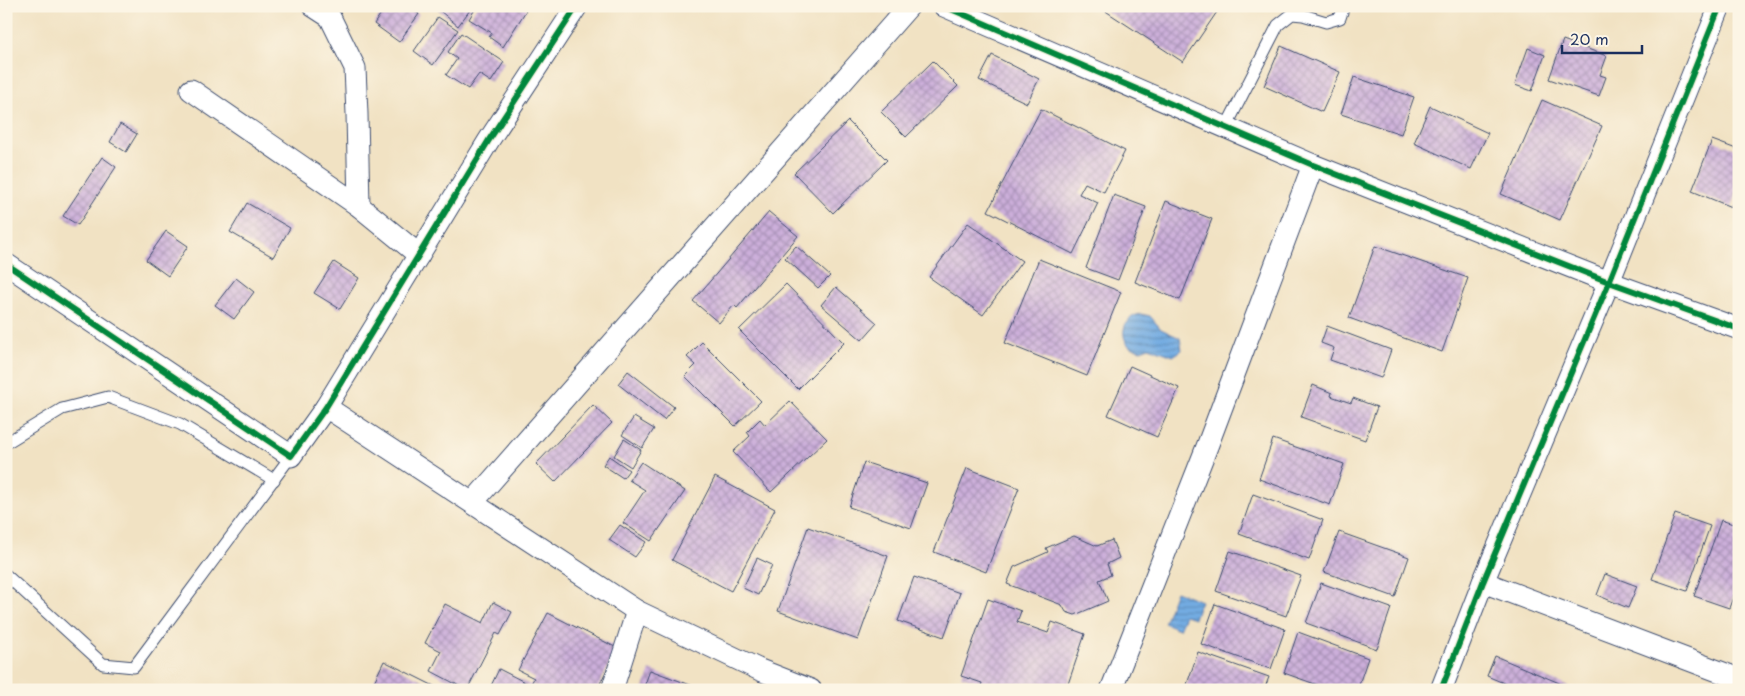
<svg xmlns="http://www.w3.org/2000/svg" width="1745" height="696" font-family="'Playpen Sans',sans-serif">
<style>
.water{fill:url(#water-rules);stroke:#476ea0}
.building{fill:url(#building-cross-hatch)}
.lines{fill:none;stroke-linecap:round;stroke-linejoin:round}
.lane-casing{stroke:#3b4a6d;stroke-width:13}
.street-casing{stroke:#3b4a6d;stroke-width:23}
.lane{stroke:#fff;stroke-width:11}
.street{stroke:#fff;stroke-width:21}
.rail{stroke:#1b2f5e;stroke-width:4;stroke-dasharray:8 4;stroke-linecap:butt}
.cycleway-casing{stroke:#fcf5e5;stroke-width:9}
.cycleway{stroke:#00873e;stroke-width:6}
</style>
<defs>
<pattern id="water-rules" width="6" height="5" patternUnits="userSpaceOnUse" patternTransform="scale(1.25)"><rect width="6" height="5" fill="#73ace2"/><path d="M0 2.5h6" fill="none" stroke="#5e8cba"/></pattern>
<pattern id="building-cross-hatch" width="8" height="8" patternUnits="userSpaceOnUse" patternTransform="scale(1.25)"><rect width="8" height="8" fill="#ccafda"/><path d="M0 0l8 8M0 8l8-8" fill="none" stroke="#a58fb4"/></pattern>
</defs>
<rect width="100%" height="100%" fill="#fcf5e5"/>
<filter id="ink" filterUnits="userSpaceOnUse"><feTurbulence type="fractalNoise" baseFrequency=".02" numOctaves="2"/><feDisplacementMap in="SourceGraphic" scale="10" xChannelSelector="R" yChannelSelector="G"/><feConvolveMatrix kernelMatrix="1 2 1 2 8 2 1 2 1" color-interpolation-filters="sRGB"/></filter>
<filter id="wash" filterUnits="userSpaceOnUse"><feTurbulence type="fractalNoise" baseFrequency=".0096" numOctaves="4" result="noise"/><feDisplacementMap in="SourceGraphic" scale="20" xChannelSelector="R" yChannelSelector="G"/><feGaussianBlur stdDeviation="1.12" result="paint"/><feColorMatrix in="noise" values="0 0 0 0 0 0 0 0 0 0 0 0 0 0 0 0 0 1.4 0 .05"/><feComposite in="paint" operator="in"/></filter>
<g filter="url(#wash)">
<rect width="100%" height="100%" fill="#f1e2c3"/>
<!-- water -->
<g class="water">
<path d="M1141,314L1150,316L1161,329L1180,338L1182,350L1173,356L1149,347L1141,350L1130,347C1118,335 1124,316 1141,314Z"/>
<polygon points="1176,591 1201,601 1194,618 1185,615 1179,629 1164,623"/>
</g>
<g id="blocks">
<!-- building -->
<g class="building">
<polygon points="386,6 408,6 419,14 399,42 374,24"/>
<polygon points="434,6 473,6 458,26"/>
<polygon points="477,6 522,6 527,9 503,47 489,37 492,33 469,19"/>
<polygon points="1102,6 1221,6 1183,62 1101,8"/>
<polygon points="438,17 458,30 433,65 414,51"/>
<polygon points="461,33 504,62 491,82 479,74 468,89 446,75 457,59 448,52"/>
<polygon points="1563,40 1607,56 1600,75 1606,77 1599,96 1549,79"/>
<polygon points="1281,46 1340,72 1322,112 1264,86"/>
<polygon points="1528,48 1545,55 1532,91 1515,85"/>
<polygon points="992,55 1039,79 1027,103 979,80"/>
<polygon points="933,61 958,86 906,137 881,112"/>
<polygon points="1354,77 1414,97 1401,134 1341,114"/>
<polygon points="1542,100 1602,126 1560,220 1501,194"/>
<polygon points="1430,106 1488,133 1471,169 1414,143"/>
<polygon points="1041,109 1125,151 1104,192 1085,183 1079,194 1098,203 1073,254 988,211"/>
<polygon points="848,121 887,160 833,213 794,173"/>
<polygon points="120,124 137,134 126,152 110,142"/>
<polygon points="1712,140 1739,150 1739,193 1737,192 1731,207 1692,191"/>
<polygon points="102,157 116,167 78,225 63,216"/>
<polygon points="1114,195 1146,207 1118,280 1086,268"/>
<polygon points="1166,201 1212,219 1180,300 1135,282"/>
<polygon points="247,203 290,228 273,257 230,232"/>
<polygon points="769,212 798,236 737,308 734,305 719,323 693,301"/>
<polygon points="968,223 1022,261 983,315 929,277"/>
<polygon points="166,231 188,246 168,276 146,260"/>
<polygon points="796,246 830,276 818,288 785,258"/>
<polygon points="1375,246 1468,278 1442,352 1349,318"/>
<polygon points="1039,259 1121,292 1087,376 1005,343"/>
<polygon points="334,262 359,278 340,309 314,293"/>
<polygon points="236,278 254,292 234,319 215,305"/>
<polygon points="786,284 844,343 798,389 739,330"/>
<polygon points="836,287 877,323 862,340 821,305"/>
<polygon points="1327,326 1391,350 1381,378 1330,360 1334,348 1321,343"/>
<polygon points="702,342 761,401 735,426 685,376 696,365 687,357"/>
<polygon points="1130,366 1179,388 1157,437 1108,415"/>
<polygon points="628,371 674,407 664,420 618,384"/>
<polygon points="1313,385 1332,393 1331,396 1351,403 1353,398 1377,407 1365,440 1301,417"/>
<polygon points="790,401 827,439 771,492 733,452 750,436 747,432 760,419 765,425"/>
<polygon points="593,405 612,423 555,482 536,464"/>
<polygon points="634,417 654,429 642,448 622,435"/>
<polygon points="624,439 641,450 631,467 614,456"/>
<polygon points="1273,439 1344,464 1330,505 1259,479"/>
<polygon points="609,456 629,470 623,478 603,465"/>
<polygon points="641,462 685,491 651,541 623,523 645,490 629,480"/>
<polygon points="864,462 927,483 911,528 849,507"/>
<polygon points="967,468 1019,488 986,572 934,552"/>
<polygon points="715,477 775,509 731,591 672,560"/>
<polygon points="1253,494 1323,520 1309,560 1239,534"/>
<polygon points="1675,514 1710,526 1687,591 1652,579"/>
<polygon points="1721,520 1739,526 1739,581 1729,608 1694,596"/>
<polygon points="620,525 646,542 635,557 609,540"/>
<polygon points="808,527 888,556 858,640 778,611"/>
<polygon points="1339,532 1409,557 1395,597 1324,572"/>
<polygon points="1074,536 1097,546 1112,540 1119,558 1107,564 1111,575 1099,580 1108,601 1075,615 1066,612 1062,605 1007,584 1014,567 1048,552 1046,548"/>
<polygon points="1230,551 1301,576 1286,616 1216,591"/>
<polygon points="757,558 772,565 758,595 743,588"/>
<polygon points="1605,574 1637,586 1628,608 1597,595"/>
<polygon points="914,577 960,593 944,637 898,621"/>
<polygon points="1321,583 1391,608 1377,649 1306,623"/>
<polygon points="988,599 1021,611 1017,622 1048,633 1052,622 1085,634 1066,690 980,690 982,683 961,676"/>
<polygon points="493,602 512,612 500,635 496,633 467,690 431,671 441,651 425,643 445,604 483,623"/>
<polygon points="1215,604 1285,629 1271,669 1201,644"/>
<polygon points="548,613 617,648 597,690 542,690 531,684 534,678 518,670"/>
<polygon points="1298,632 1368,658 1357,690 1332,690 1284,673"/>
<polygon points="1198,652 1269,677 1264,690 1185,690"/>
<polygon points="1495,656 1576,690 1503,690 1506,684 1487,676"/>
<polygon points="384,661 442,690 370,690"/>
<polygon points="499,669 540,690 489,690"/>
<polygon points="650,670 704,690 643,690"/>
</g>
</g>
</g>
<g filter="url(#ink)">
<use href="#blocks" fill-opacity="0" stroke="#3b4a6d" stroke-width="1"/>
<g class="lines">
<defs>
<g id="lane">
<polyline points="1226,127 1278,25 1292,14 1303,15 1326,22 1340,18 1344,6"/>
<polyline points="6,443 62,409 108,397 180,424 274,480"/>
<polyline points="6,575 103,664 134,667 291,456"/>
</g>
<g id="street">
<polyline points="313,6 330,17 355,68 357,114 359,206"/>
<polyline points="944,6 1313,165 1609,282 1739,329"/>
<polyline points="191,90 359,206 419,255"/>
<polyline points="6,264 291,456 326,407 489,140 577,6"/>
<polyline points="326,407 637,611 760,670 811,690"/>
<polyline points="473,502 909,6"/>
<polyline points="1483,582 1739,679"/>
<polyline points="612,690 637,611"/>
<polyline points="1111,690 1208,444 1313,165"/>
<polyline points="1441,690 1483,582 1609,282 1720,6"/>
</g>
</defs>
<!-- lane casing -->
<use href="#lane" class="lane-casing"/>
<!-- street casing -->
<use href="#street" class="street-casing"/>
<!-- lane -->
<use href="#lane" class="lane"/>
<!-- street -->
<use href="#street" class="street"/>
<!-- rail -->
<polyline class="rail" points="6,687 11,690"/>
<defs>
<g id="cycleway">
<polyline points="944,6 1313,165 1609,282 1739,329"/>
<polyline points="6,264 291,456 326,407 489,140 577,6"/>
<polyline points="1441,690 1483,582 1609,282 1720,6"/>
</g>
</defs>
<!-- cycleway casing -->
<use href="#cycleway" class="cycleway-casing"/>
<!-- cycleway -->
<use href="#cycleway" class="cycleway"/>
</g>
</g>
<!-- margin -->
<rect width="1745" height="696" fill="none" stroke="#fcf5e5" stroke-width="25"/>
<!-- scale -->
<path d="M1562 45v8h80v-8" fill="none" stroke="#1b2f5e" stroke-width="2.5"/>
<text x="1570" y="45" font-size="15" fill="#1b2f5e" stroke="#fcf5e5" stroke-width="4" paint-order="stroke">20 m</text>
</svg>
